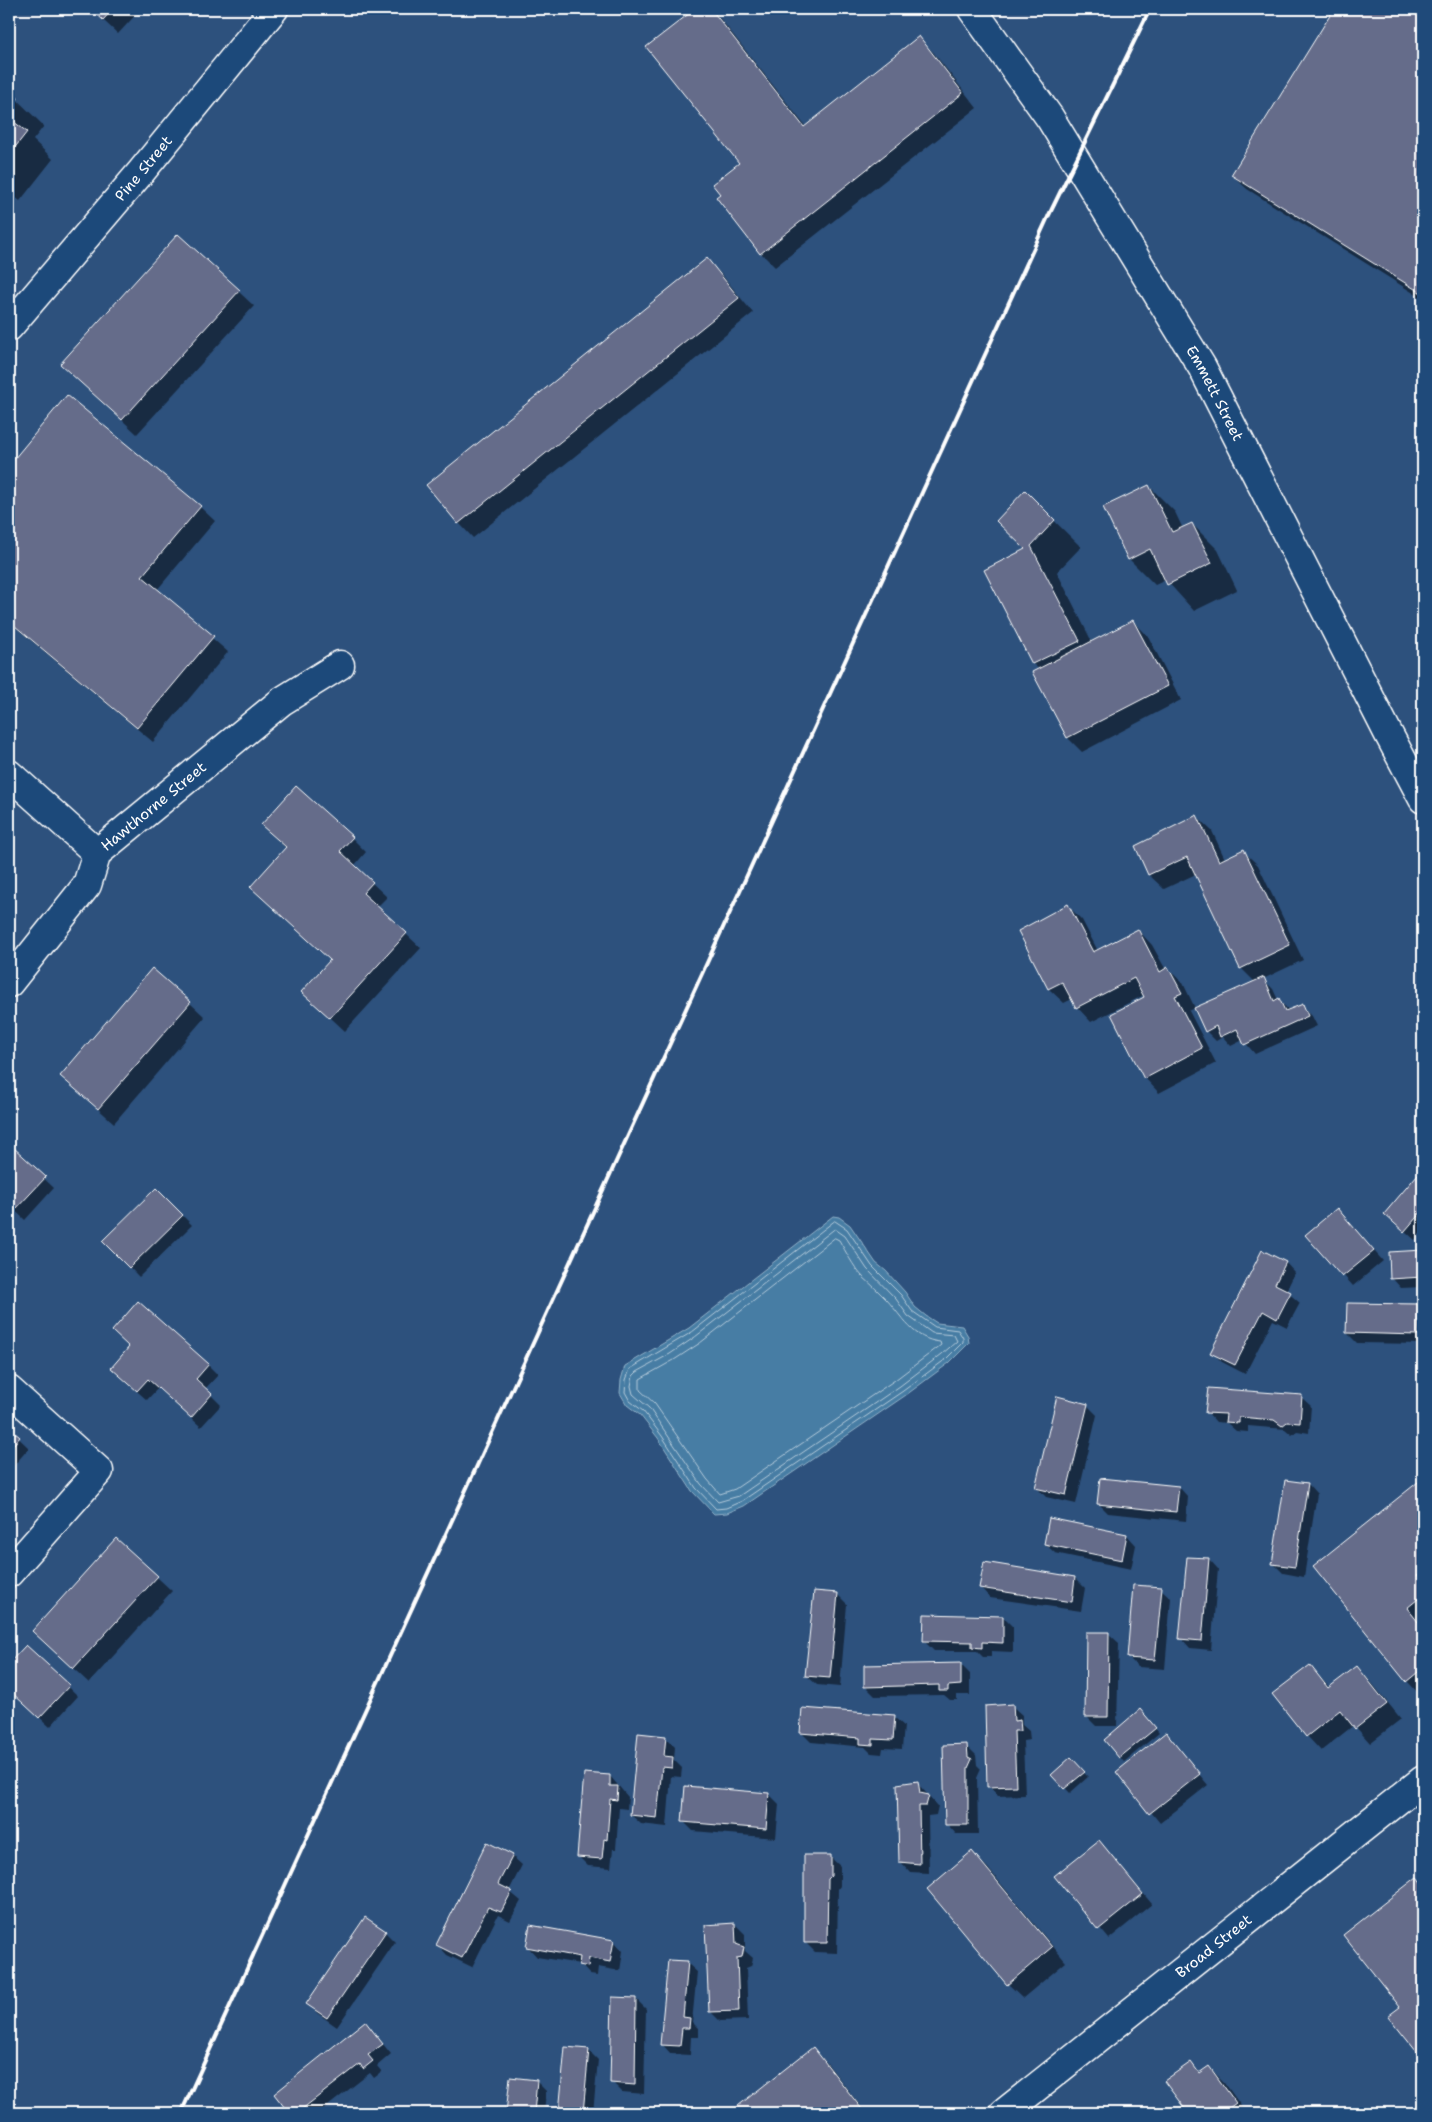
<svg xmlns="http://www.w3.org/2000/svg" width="1432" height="2122" font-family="'Shantell Sans',sans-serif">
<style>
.water{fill:#477da4;stroke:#91b1c8}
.shadow{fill:#0007}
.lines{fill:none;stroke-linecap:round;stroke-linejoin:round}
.shore{stroke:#b5cbdb;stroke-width:1}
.building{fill:#656c8a;stroke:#fff}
.minor-casing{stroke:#fff;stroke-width:31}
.secondary-casing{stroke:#fff;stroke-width:31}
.trunk-casing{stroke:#fff;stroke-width:31}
.minor{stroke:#1f4a7a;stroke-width:28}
.secondary{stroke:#1f4a7a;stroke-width:28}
.trunk{stroke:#1f4a7a;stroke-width:28}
.rail{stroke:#fff;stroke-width:4}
.labels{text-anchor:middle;stroke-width:5;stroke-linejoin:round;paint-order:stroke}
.street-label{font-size:15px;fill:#fff;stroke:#1f4a7a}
</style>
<rect width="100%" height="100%" fill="#2d517d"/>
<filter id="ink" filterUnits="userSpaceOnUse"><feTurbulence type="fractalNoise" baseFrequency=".02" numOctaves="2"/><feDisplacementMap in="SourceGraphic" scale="10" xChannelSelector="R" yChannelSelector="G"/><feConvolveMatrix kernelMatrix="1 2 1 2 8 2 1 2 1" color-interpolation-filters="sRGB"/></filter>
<g filter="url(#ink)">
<!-- water -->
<polygon class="water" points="833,1216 839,1217 850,1225 876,1263 886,1271 905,1292 915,1307 926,1316 937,1323 962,1326 968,1336 969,1343 949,1363 906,1395 744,1506 727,1513 714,1514 692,1491 658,1438 640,1415 627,1405 620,1393 621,1380 625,1366 689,1328"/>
<!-- shadow -->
<g class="shadow">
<polygon points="91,9 141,9 118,34"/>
<polygon points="697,9 710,9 719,17 806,127 918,38 933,52 977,108 775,267 761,253 722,194 741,164 648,47"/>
<polygon points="1336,9 1423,9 1423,299 1247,189 1232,175"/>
<polygon points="9,92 44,126 33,140 53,159 20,201 9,192"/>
<polygon points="179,236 254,306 137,434 62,364"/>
<polygon points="707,260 722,275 753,313 473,538 459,523 428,485"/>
<polygon points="67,396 200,507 215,521 157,590 228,652 153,742 9,622 9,467"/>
<polygon points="1149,486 1175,512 1183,529 1192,524 1218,550 1237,590 1194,611 1166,580 1155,585 1129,559"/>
<polygon points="1025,492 1081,547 1057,572 1092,642 1133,621 1148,636 1181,700 1082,752 1068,738 1034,673 1040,670 1033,664 986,571 1027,550"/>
<polygon points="1197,817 1212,831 1225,859 1243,851 1258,865 1303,960 1263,979 1273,989 1278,1000 1290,1011 1302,1006 1312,1016 1317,1026 1255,1054 1243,1040 1231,1046 1223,1037 1216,1041 1206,1031 1255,982 1241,968 1196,874 1164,889 1149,875 1136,846"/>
<polygon points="262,825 352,838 366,852 354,866 387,897 377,907 421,948 345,1031 318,1006 332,961 251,887 286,848"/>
<polygon points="1068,906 1082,920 1098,951 1138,930 1152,945 1166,970 1168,969 1183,983 1195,1008 1189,1011 1216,1063 1159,1093 1145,1078 1144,995 1091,1022 1077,1007 1072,999 1064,1003 1049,989 1020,931"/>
<polygon points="190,1003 205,1017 114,1123 61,1076"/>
<polygon points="13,1149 54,1188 25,1220 9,1205 9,1154"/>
<polygon points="1423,1170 1423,1230 1415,1240 1386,1214"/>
<polygon points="156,1189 192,1225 139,1277 104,1241"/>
<polygon points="1337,1209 1383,1261 1353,1286 1307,1235"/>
<polygon points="1262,1251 1286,1263 1295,1273 1286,1291 1300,1303 1287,1327 1273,1320 1245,1374 1222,1362 1212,1352"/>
<polygon points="1423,1252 1423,1287 1401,1288 1392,1278 1390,1253"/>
<polygon points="1418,1306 1423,1311 1423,1344 1357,1343 1347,1333"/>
<polygon points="208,1365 218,1375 205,1389 221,1405 201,1427 158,1388 147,1400 122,1378"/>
<polygon points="1301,1397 1311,1406 1309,1433 1297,1431 1292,1435 1285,1429 1248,1426 1248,1432 1236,1431 1227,1423 1216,1422 1207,1412"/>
<polygon points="1087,1405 1097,1415 1076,1504 1046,1497 1036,1487"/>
<polygon points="9,1429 29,1448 9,1471"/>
<polygon points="1423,1479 1423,1698 1407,1681 1315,1566"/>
<polygon points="1308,1484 1317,1494 1304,1577 1283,1573 1273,1563"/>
<polygon points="1179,1487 1188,1497 1186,1521 1108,1513 1099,1504"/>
<polygon points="1127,1535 1136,1545 1131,1569 1055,1553 1045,1544"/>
<polygon points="116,1539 172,1591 89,1683 33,1631"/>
<polygon points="1209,1559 1218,1569 1211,1650 1190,1648 1181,1638"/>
<polygon points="1075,1578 1085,1588 1081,1611 990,1598 981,1588"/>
<polygon points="1161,1589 1171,1598 1165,1669 1138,1667 1128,1657"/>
<polygon points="837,1594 847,1604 840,1687 817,1685 807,1676"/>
<polygon points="1003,1617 1013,1627 1013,1652 991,1651 991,1657 983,1657 977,1651 934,1651 924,1641"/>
<polygon points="1109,1634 1119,1643 1117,1726 1096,1726 1086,1716"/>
<polygon points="26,1646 78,1696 50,1727 9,1689 9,1665"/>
<polygon points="961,1665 970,1674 970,1695 957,1695 957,1700 950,1700 944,1695 875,1696 865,1686"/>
<polygon points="1310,1667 1330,1688 1357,1667 1371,1682 1401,1719 1370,1743 1354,1725 1321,1751 1307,1736 1274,1695"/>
<polygon points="1012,1706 1022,1715 1022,1725 1029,1731 1030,1740 1023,1741 1025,1795 998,1796 989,1786"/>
<polygon points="1145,1716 1159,1733 1124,1762 1105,1740"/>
<polygon points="894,1717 904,1726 902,1749 883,1748 882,1754 871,1753 865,1747 811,1742 801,1732"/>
<polygon points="1166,1734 1208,1785 1160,1823 1118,1772"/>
<polygon points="665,1737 675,1747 674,1760 682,1768 681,1777 671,1776 667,1827 641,1824 631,1815"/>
<polygon points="967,1746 976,1755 977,1765 981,1769 977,1778 978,1834 956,1834 947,1824"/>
<polygon points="1071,1759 1088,1777 1070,1793 1053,1775"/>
<polygon points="610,1776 628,1797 627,1809 619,1808 616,1849 613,1849 611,1868 588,1866 578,1856"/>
<polygon points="917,1783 938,1806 936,1815 928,1816 929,1873 910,1872 901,1862"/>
<polygon points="769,1794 779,1804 776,1838 693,1831 683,1821"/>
<polygon points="1099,1841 1152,1904 1109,1939 1056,1876"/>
<polygon points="972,1853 987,1867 1066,1962 1023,1998 1008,1984"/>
<polygon points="512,1856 522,1865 509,1891 521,1901 510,1921 498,1915 472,1967 447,1955 438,1945"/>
<polygon points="830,1857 840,1866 840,1886 838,1889 837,1953 815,1952 805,1942"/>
<polygon points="1417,1878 1423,1885 1423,2059 1390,2016 1402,2007"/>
<polygon points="365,1919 385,1932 395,1942 337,2027 317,2013 308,2003"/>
<polygon points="735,1924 745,1934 745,1951 753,1958 751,1966 746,1968 748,2020 720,2021 710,2011"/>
<polygon points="614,1941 623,1951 620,1971 598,1967 597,1976 590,1975 580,1964 537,1957 528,1947"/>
<polygon points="687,1963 697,1972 692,2022 699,2029 699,2037 691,2037 690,2055 671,2054 662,2044"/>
<polygon points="636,1999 646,2009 644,2094 622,2092 612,2082"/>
<polygon points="374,2033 391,2054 377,2066 382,2072 374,2078 370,2073 319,2113 291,2113 275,2095"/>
<polygon points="566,2048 588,2050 598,2060 593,2113 560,2113"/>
<polygon points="813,2049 827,2063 866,2113 731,2113"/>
<polygon points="1191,2064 1201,2074 1209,2067 1224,2082 1246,2113 1189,2113 1166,2081"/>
<polygon points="511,2079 536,2081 546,2091 544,2113 508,2113"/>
</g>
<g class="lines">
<!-- shore -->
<g class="shore">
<polygon points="835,1221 847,1229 872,1266 901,1295 912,1311 935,1327 958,1330 963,1338 963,1342 946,1359 903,1391 742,1501 726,1508 716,1509 696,1488 662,1436 643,1411 630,1401 625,1392 626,1380 630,1369 692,1332"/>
<polygon points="835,1229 845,1236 867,1269 896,1299 908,1316 932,1333 954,1335 957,1341 942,1354 900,1386 739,1496 718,1502 701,1484 649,1408 633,1394 631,1386 633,1376 637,1372 670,1354 695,1337"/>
<path d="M835,1238L839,1240C846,1252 853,1266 862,1276C871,1284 879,1292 887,1300C903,1318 913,1339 940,1342L941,1345L895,1380L735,1489L720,1494L707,1479L655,1404L640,1390V1379L674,1360L700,1343Z"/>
</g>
</g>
<!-- building -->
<g class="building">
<polygon points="91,9 113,9 103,20"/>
<polygon points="695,9 711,9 804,127 919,36 963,93 760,254 716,197 720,194 712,184 739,163 646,47"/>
<polygon points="1334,9 1423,9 1423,294 1231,175"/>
<polygon points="9,91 18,98 9,111"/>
<polygon points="9,118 27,132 9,155"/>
<polygon points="178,234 240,290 122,420 60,364"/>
<polygon points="707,258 739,298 458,524 426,485"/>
<polygon points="67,395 201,506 142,576 214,636 137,728 9,621 9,465"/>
<polygon points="1149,485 1172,532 1192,523 1212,563 1167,585 1150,549 1128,560 1103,507"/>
<polygon points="1025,490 1055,520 1031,546 1080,641 1032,664 984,570 1025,549 996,521"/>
<polygon points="1133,620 1168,686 1067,738 1032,672"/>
<polygon points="296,786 353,837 340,851 373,882 363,893 407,933 330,1018 301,992 330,960 250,887 286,847 261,825"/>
<polygon points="1197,815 1219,861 1244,849 1290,945 1240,969 1187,857 1148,875 1135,846"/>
<polygon points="1068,904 1093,952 1138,929 1160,972 1168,967 1182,993 1175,996 1202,1048 1144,1079 1111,1014 1144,997 1134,978 1076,1008 1062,982 1048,989 1018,931"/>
<polygon points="152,968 191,1002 98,1109 60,1076"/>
<polygon points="1264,977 1274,1001 1279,998 1285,1011 1303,1004 1308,1016 1244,1045 1237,1029 1220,1037 1216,1026 1205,1032 1194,1008"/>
<polygon points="13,1147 46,1177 14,1211 9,1206 9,1152"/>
<polygon points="1423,1168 1423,1210 1404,1232 1384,1214"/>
<polygon points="156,1188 183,1215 129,1268 102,1241"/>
<polygon points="1337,1208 1374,1251 1342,1277 1305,1235"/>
<polygon points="1262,1250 1286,1262 1275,1284 1291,1292 1277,1319 1263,1311 1235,1365 1210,1353"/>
<polygon points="1423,1250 1423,1277 1390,1279 1389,1252"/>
<polygon points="138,1301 209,1364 196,1379 212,1394 191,1418 148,1379 137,1391 111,1368 129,1347 112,1331"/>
<polygon points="1347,1303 1419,1304 1418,1335 1346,1333"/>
<polygon points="1208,1388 1302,1395 1300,1423 1287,1422 1282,1426 1274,1420 1239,1417 1239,1423 1225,1422 1226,1414 1205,1413"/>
<polygon points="1057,1396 1088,1404 1066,1495 1035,1488"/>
<polygon points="9,1428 20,1437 9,1450"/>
<polygon points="1100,1478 1179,1486 1176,1512 1097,1504"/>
<polygon points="1423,1478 1423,1570 1417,1575 1423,1583 1423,1595 1407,1608 1423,1628 1423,1668 1406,1682 1313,1566"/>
<polygon points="1285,1480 1308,1483 1295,1567 1272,1564"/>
<polygon points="1049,1518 1127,1534 1122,1560 1044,1544"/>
<polygon points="116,1538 158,1576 73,1669 32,1631"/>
<polygon points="1187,1557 1209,1558 1202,1641 1179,1639"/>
<polygon points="984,1562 1075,1577 1072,1602 979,1588"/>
<polygon points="1133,1585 1162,1587 1155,1660 1127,1658"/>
<polygon points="814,1591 838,1593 830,1678 805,1676"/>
<polygon points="924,1614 1003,1616 1003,1643 982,1642 982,1648 972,1647 972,1642 923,1641"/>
<polygon points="1086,1632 1109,1632 1108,1717 1085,1717"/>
<polygon points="26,1645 70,1685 39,1718 9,1690 9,1663"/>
<polygon points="961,1663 961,1685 948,1686 948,1691 939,1691 939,1685 864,1687 864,1665"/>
<polygon points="1310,1665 1328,1688 1357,1666 1387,1704 1355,1729 1340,1710 1306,1737 1272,1694"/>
<polygon points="1013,1704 1014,1721 1020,1720 1021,1731 1014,1731 1016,1786 987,1787 985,1706"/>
<polygon points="802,1708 895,1715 893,1740 873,1739 873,1745 860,1744 860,1738 800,1733"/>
<polygon points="1140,1709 1156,1728 1119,1758 1104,1740"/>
<polygon points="1166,1732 1200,1774 1149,1814 1116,1772"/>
<polygon points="638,1733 666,1736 664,1756 673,1757 672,1768 662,1767 657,1818 630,1815"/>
<polygon points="967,1744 968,1757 972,1759 968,1768 968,1825 945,1825 943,1745"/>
<polygon points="1071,1757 1085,1772 1064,1789 1051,1775"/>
<polygon points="584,1773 610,1775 610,1786 618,1786 617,1800 610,1799 607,1840 604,1839 602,1859 577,1857"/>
<polygon points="918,1781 920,1793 929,1795 926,1806 919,1806 920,1864 899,1862 897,1784"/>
<polygon points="685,1786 769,1793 766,1829 682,1822"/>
<polygon points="1099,1840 1143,1894 1098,1930 1054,1876"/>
<polygon points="487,1842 513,1855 498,1884 512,1891 501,1912 488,1907 462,1958 436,1945"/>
<polygon points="972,1851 1052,1947 1007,1985 927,1889"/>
<polygon points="804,1855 831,1855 831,1876 828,1879 827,1943 804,1943"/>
<polygon points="1417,1877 1423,1885 1423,2060 1388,2016 1400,2007 1343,1935"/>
<polygon points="365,1917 386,1931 327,2018 306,2004"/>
<polygon points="735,1923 736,1944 744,1947 742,1957 737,1958 739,2011 709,2012 705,1925"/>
<polygon points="530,1925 614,1940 610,1962 589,1958 588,1967 579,1965 580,1957 526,1947"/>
<polygon points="668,1960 688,1961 683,2017 690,2018 689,2028 682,2028 680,2046 660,2045"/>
<polygon points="612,1997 636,1998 635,2085 610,2083"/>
<polygon points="365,2021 383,2044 368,2055 373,2061 363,2069 360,2064 297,2113 289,2113 274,2094"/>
<polygon points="565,2047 589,2049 583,2113 559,2113"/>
<polygon points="813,2047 865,2113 729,2113"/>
<polygon points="1191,2062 1199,2073 1209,2066 1236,2103 1222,2113 1188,2113 1164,2081"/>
<polygon points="510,2077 537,2080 534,2113 506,2113"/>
</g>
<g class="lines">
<defs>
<g id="minor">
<path id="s1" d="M972,9L1050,118L1202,367L1388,733L1423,799"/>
<polyline points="9,774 97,853"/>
<path id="s2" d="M9,983L87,885L97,853L282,701L340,665"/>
<polyline points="9,1390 99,1471 9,1573"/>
</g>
<g id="secondary">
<path id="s3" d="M1004,2113L1423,1780"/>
</g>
<g id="trunk">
<path id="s4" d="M9,327L141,172L274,9"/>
</g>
</defs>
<!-- minor casing -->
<use href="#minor" class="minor-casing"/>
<!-- secondary casing -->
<use href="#secondary" class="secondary-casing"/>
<!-- trunk casing -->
<use href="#trunk" class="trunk-casing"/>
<!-- minor -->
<use href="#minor" class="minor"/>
<!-- secondary -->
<use href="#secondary" class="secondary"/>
<!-- trunk -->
<use href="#trunk" class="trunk"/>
<!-- rail -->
<polyline class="rail" points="181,2113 1048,217 1150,9"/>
</g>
</g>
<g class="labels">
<!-- street labels -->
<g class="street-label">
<text dy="5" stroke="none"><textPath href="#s4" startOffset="208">Pine Street</textPath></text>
<text dy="5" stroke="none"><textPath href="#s1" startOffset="455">Emmett Street</textPath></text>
<text dy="5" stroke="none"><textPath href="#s2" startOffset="232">Hawthorne Street</textPath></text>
<text dy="5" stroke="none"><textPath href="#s3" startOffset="268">Broad Street</textPath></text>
</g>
</g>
<!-- margin -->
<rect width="1432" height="2122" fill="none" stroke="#1f4a7a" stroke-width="30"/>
<rect x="15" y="15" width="1402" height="2092" fill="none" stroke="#fff" stroke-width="2" filter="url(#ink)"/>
</svg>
